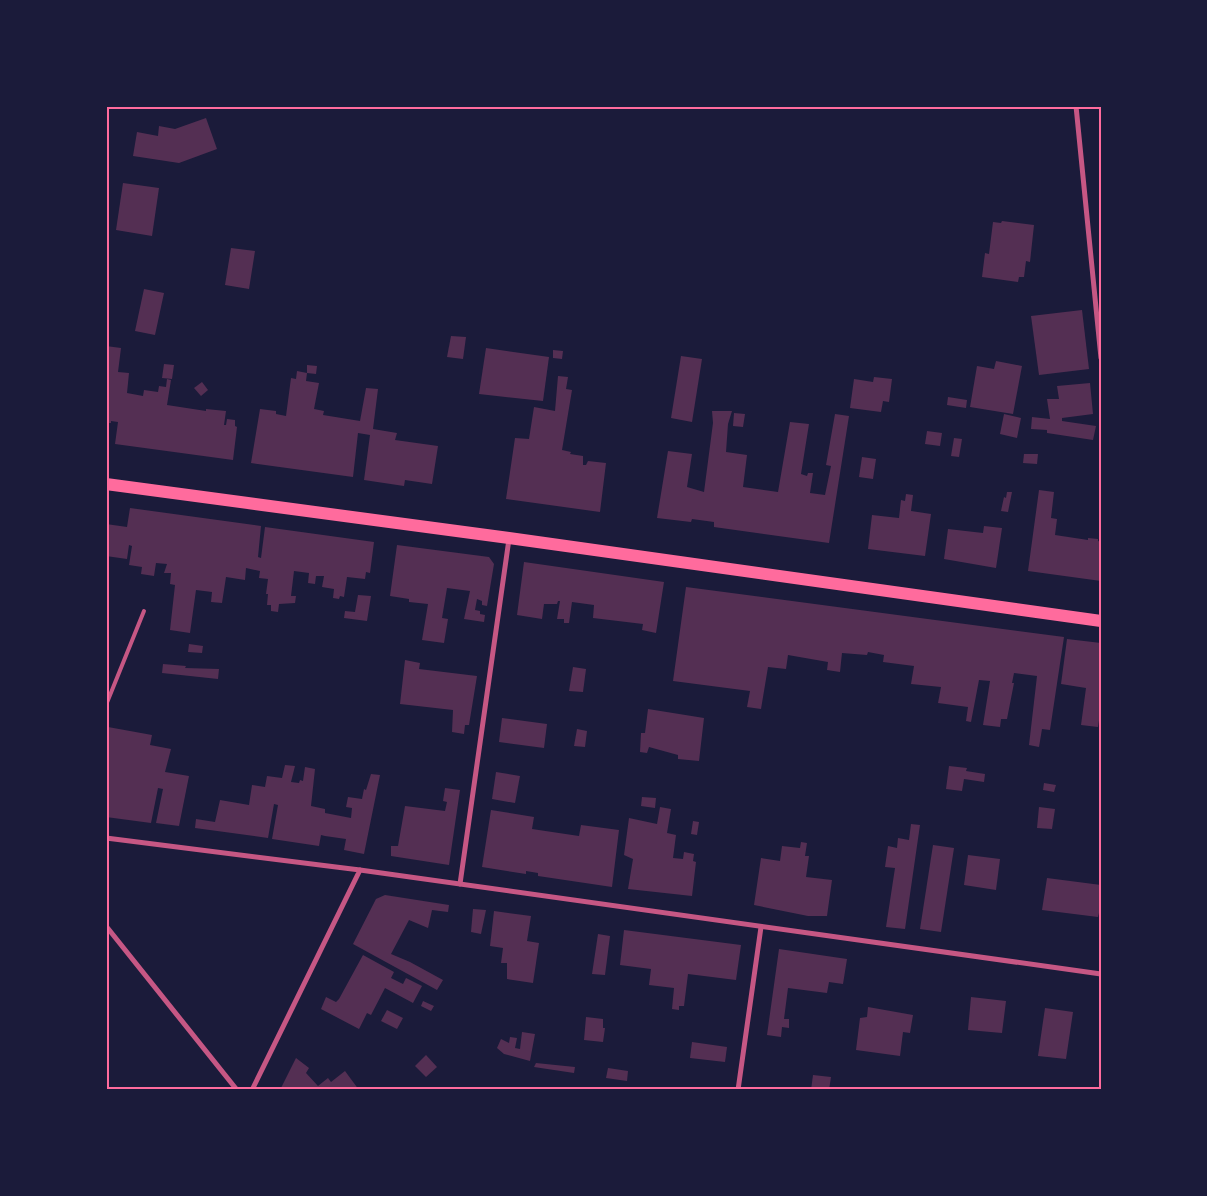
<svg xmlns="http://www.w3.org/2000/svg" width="1207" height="1196" font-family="'Asap Condensed',sans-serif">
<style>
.building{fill:#542f53}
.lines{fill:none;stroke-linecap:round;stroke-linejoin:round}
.service{stroke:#c65784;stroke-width:4}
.minor{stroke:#c65784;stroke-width:5}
.primary{stroke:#ff6b9d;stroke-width:12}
.neatline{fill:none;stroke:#ff6b9d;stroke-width:2}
</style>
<rect width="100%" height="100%" fill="#1b1b3a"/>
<!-- building -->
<g class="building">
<polygon points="206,118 217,149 179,163 133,156 137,132 158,136 159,126 175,129"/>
<polygon points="123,183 159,188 152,236 116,230"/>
<polygon points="1002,221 1034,225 1030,262 1026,261 1024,277 1019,277 1018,282 982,277 985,253 989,254 993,222 1001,223"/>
<polygon points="231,248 255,251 249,289 225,285"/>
<polygon points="144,289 164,293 155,335 135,331"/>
<polygon points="1082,310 1089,369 1039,375 1031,316"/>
<polygon points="451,336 466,337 463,359 447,357"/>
<polygon points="106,346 121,348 118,372 129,373 127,393 143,396 144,390 158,392 159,386 166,387 167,379 171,380 167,405 206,411 206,409 226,411 224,425 226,425 227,419 235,420 235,426 237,427 233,460 115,444 118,422 111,421 111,423 106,423"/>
<polygon points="486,348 549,357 543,401 479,394"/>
<polygon points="553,350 563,351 562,359 553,358"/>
<polygon points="681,356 702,359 692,422 671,418"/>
<polygon points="996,361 1022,366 1013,414 970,407 977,366 994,369"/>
<polygon points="164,364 174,365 172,379 162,378"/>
<polygon points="307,365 317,366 316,374 307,373"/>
<polygon points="297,371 307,373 306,381 319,383 314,409 324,411 323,415 360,421 366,388 378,389 373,429 397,433 395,440 438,446 432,484 405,480 404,486 364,480 370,435 358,433 353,477 251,463 260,409 276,411 276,414 286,416 291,378 296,379"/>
<polygon points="558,376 568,377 566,389 572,390 562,450 571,452 570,454 583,456 583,465 586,465 588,461 606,463 600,512 506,499 515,438 529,439 534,407 555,411"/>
<polygon points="874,377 892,379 889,402 883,401 881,412 850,408 854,379 873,382"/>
<polygon points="202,382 208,390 201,396 194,388"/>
<polygon points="1090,383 1093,414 1062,418 1062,421 1096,426 1093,440 1047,433 1047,430 1031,429 1032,417 1050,419 1047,399 1059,399 1057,386"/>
<polygon points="948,397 967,400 966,408 947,405"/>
<polygon points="712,411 732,411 728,424 726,452 747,455 743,487 778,492 790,422 809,424 801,474 807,476 808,473 813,473 810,493 825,495 831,466 826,465 835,414 849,416 829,543 714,527 714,522 692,519 691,522 657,518 668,451 692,454 687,487 704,492 713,423"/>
<polygon points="734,413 745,414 743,427 733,426"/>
<polygon points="1004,414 1021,418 1017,438 1000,434"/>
<polygon points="927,431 942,433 940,446 925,444"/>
<polygon points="954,438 962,439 959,457 951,456"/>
<polygon points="1024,454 1038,454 1037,464 1023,463"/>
<polygon points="862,457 876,459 873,479 859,477"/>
<polygon points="1039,490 1054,492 1051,518 1057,519 1055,535 1088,540 1088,538 1098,539 1098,541 1101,542 1101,581 1028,571"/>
<polygon points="1007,492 1012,492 1008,512 1001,511 1004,497 1006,498"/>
<polygon points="906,494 913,495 911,511 931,514 925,556 868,549 872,515 899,518 901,500 905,501"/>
<polygon points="130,508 261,526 258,557 261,558 265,527 374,542 370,573 366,572 365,579 347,577 344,597 340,596 339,599 333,598 334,589 322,587 324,576 316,576 315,584 308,583 309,573 294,571 291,596 296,596 295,603 279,604 278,612 271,611 271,605 267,605 268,594 266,594 268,579 259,578 260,571 246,568 245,580 226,577 222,603 211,602 212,592 196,590 190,633 170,630 175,585 170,584 171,573 164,573 167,564 156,563 154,576 141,574 142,567 129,565 132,546 129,545 127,559 106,556 106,524 127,527"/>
<polygon points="984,526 1002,528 996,568 944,559 948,529 983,533"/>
<polygon points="397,545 489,557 494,564 487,606 482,605 482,601 477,599 475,610 480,611 480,614 485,615 484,622 464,619 470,591 447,588 442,618 448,619 444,643 422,640 428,604 409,602 409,599 390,596"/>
<polygon points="524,562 664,582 656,633 642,630 643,624 593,618 594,605 572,602 569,623 564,623 564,619 557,619 560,601 558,601 557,604 544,604 542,619 517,615"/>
<polygon points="686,587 1064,637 1050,730 1042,729 1039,747 1029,745 1037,676 1014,673 1012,683 1014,683 1007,719 1001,719 1000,727 983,725 990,681 979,680 971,722 966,721 968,707 938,703 941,687 911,684 914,666 883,662 884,655 868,652 867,655 842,653 840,672 827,670 828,662 788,655 786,669 768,667 761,709 747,707 750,691 673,681"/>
<polygon points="358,595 371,596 367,621 344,618 345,611 355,612"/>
<polygon points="1067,639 1101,643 1101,707 1098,727 1081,725 1086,688 1061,684"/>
<polygon points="189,644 203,646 202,653 188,652"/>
<polygon points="405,660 420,663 419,669 477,676 469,725 465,725 464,734 452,732 453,710 400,704"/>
<polygon points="163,664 186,666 185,668 219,669 218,679 162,673"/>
<polygon points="573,667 586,669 583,692 569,691"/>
<polygon points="648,709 704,718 699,761 678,759 678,755 649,747 647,753 640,752 641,733 645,733"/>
<polygon points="502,718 547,724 544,748 499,742"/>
<polygon points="108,727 152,735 150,745 171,749 165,772 189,776 179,826 156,823 163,789 158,788 151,823 106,817 106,739"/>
<polygon points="577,729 587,731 585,747 574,746"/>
<polygon points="285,765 295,766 291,782 299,783 300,780 303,781 305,767 315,769 311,806 325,809 325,813 351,818 352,808 346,807 348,797 362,799 364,789 366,790 371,774 380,775 364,854 344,850 346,839 325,836 321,835 319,846 272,839 278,805 274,804 268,838 195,828 196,819 215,822 220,800 249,805 252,785 265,787 267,776 282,778"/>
<polygon points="949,766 967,768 966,771 985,774 984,782 964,779 962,791 946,789"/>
<polygon points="496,772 520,776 515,803 492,799"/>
<polygon points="1044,783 1056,785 1054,792 1043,790"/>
<polygon points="445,788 460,790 449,865 391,856 391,846 398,846 405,806 445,811 447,802 443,801"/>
<polygon points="642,797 656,798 655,808 641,806"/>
<polygon points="660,807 671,809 667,833 676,835 673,858 683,859 684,852 694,854 693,861 696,862 692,896 628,889 633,859 624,855 629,818 657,824"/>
<polygon points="1039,807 1055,809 1052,829 1037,828"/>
<polygon points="491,810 534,817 532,829 579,836 581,825 619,830 612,887 538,876 538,873 526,871 526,874 482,867"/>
<polygon points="693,821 699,822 697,835 691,834"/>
<polygon points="911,824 920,825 905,929 886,927 895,868 885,867 888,846 897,848 898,838 909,840"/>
<polygon points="801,842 807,843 805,856 809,856 806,877 832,880 827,916 808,916 754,905 761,858 780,861 782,846 800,848"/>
<polygon points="933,845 954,848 941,932 920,929"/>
<polygon points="968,855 1000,859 996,890 964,885"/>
<polygon points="1047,878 1101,885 1101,913 1099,913 1098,917 1042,910"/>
<polygon points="385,895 449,905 448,912 432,910 428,928 409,920 391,954 410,962 443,980 437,990 353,944 376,899"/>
<polygon points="473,909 486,910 481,934 471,932"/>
<polygon points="494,911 531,916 527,941 539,943 533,983 507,979 507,963 501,963 503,948 490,946"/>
<polygon points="624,930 741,945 736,980 688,974 684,1006 679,1006 679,1010 672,1009 674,988 649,985 651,969 620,965"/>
<polygon points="598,934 610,936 605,975 592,974"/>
<polygon points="779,949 847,959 843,984 829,982 827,993 788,988 784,1019 789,1019 789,1028 782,1027 781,1037 767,1035"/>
<polygon points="363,955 394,972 391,978 403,984 406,978 422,986 413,1003 385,988 371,1015 367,1013 359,1029 321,1009 326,997 336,1002 339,999"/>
<polygon points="971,997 1006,1001 1002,1033 968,1030"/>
<polygon points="423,1001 434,1006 431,1011 421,1006"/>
<polygon points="868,1007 913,1015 910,1033 903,1032 900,1056 856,1050 860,1018 867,1017"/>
<polygon points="1045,1008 1073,1012 1066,1059 1038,1056"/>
<polygon points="387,1010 403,1018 397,1029 381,1021"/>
<polygon points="586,1017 603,1019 603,1028 605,1028 603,1042 584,1040"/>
<polygon points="522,1032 535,1034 530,1061 504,1054 497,1048 501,1039 509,1043 510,1037 517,1038 515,1048 520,1049"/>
<polygon points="692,1042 727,1047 725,1062 690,1058"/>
<polygon points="426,1055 437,1067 426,1077 415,1066"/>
<polygon points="296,1058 309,1068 306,1073 318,1086 328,1078 331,1082 345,1071 359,1090 280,1090"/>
<polygon points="536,1063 575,1067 574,1073 534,1067"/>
<polygon points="608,1068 628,1071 627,1081 606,1078"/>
<polygon points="813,1075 831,1077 829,1090 811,1090"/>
</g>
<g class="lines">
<!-- service -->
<polyline class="service" points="106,705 144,611"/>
<!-- minor -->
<g class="minor">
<polyline points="1076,106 1101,358"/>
<polyline points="106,108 107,106"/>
<polyline points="106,838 360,870 252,1090"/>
<polyline points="360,870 1101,974"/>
<polyline points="460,884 509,539"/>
<polyline points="106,926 237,1090"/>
<polyline points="738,1090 761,927"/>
</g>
<!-- primary -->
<polyline class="primary" points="106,484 509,538 1101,621"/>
</g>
<!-- border -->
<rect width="1207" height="1196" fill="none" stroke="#1b1b3a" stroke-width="215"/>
<rect x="108" y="108" width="992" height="980" class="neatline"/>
</svg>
